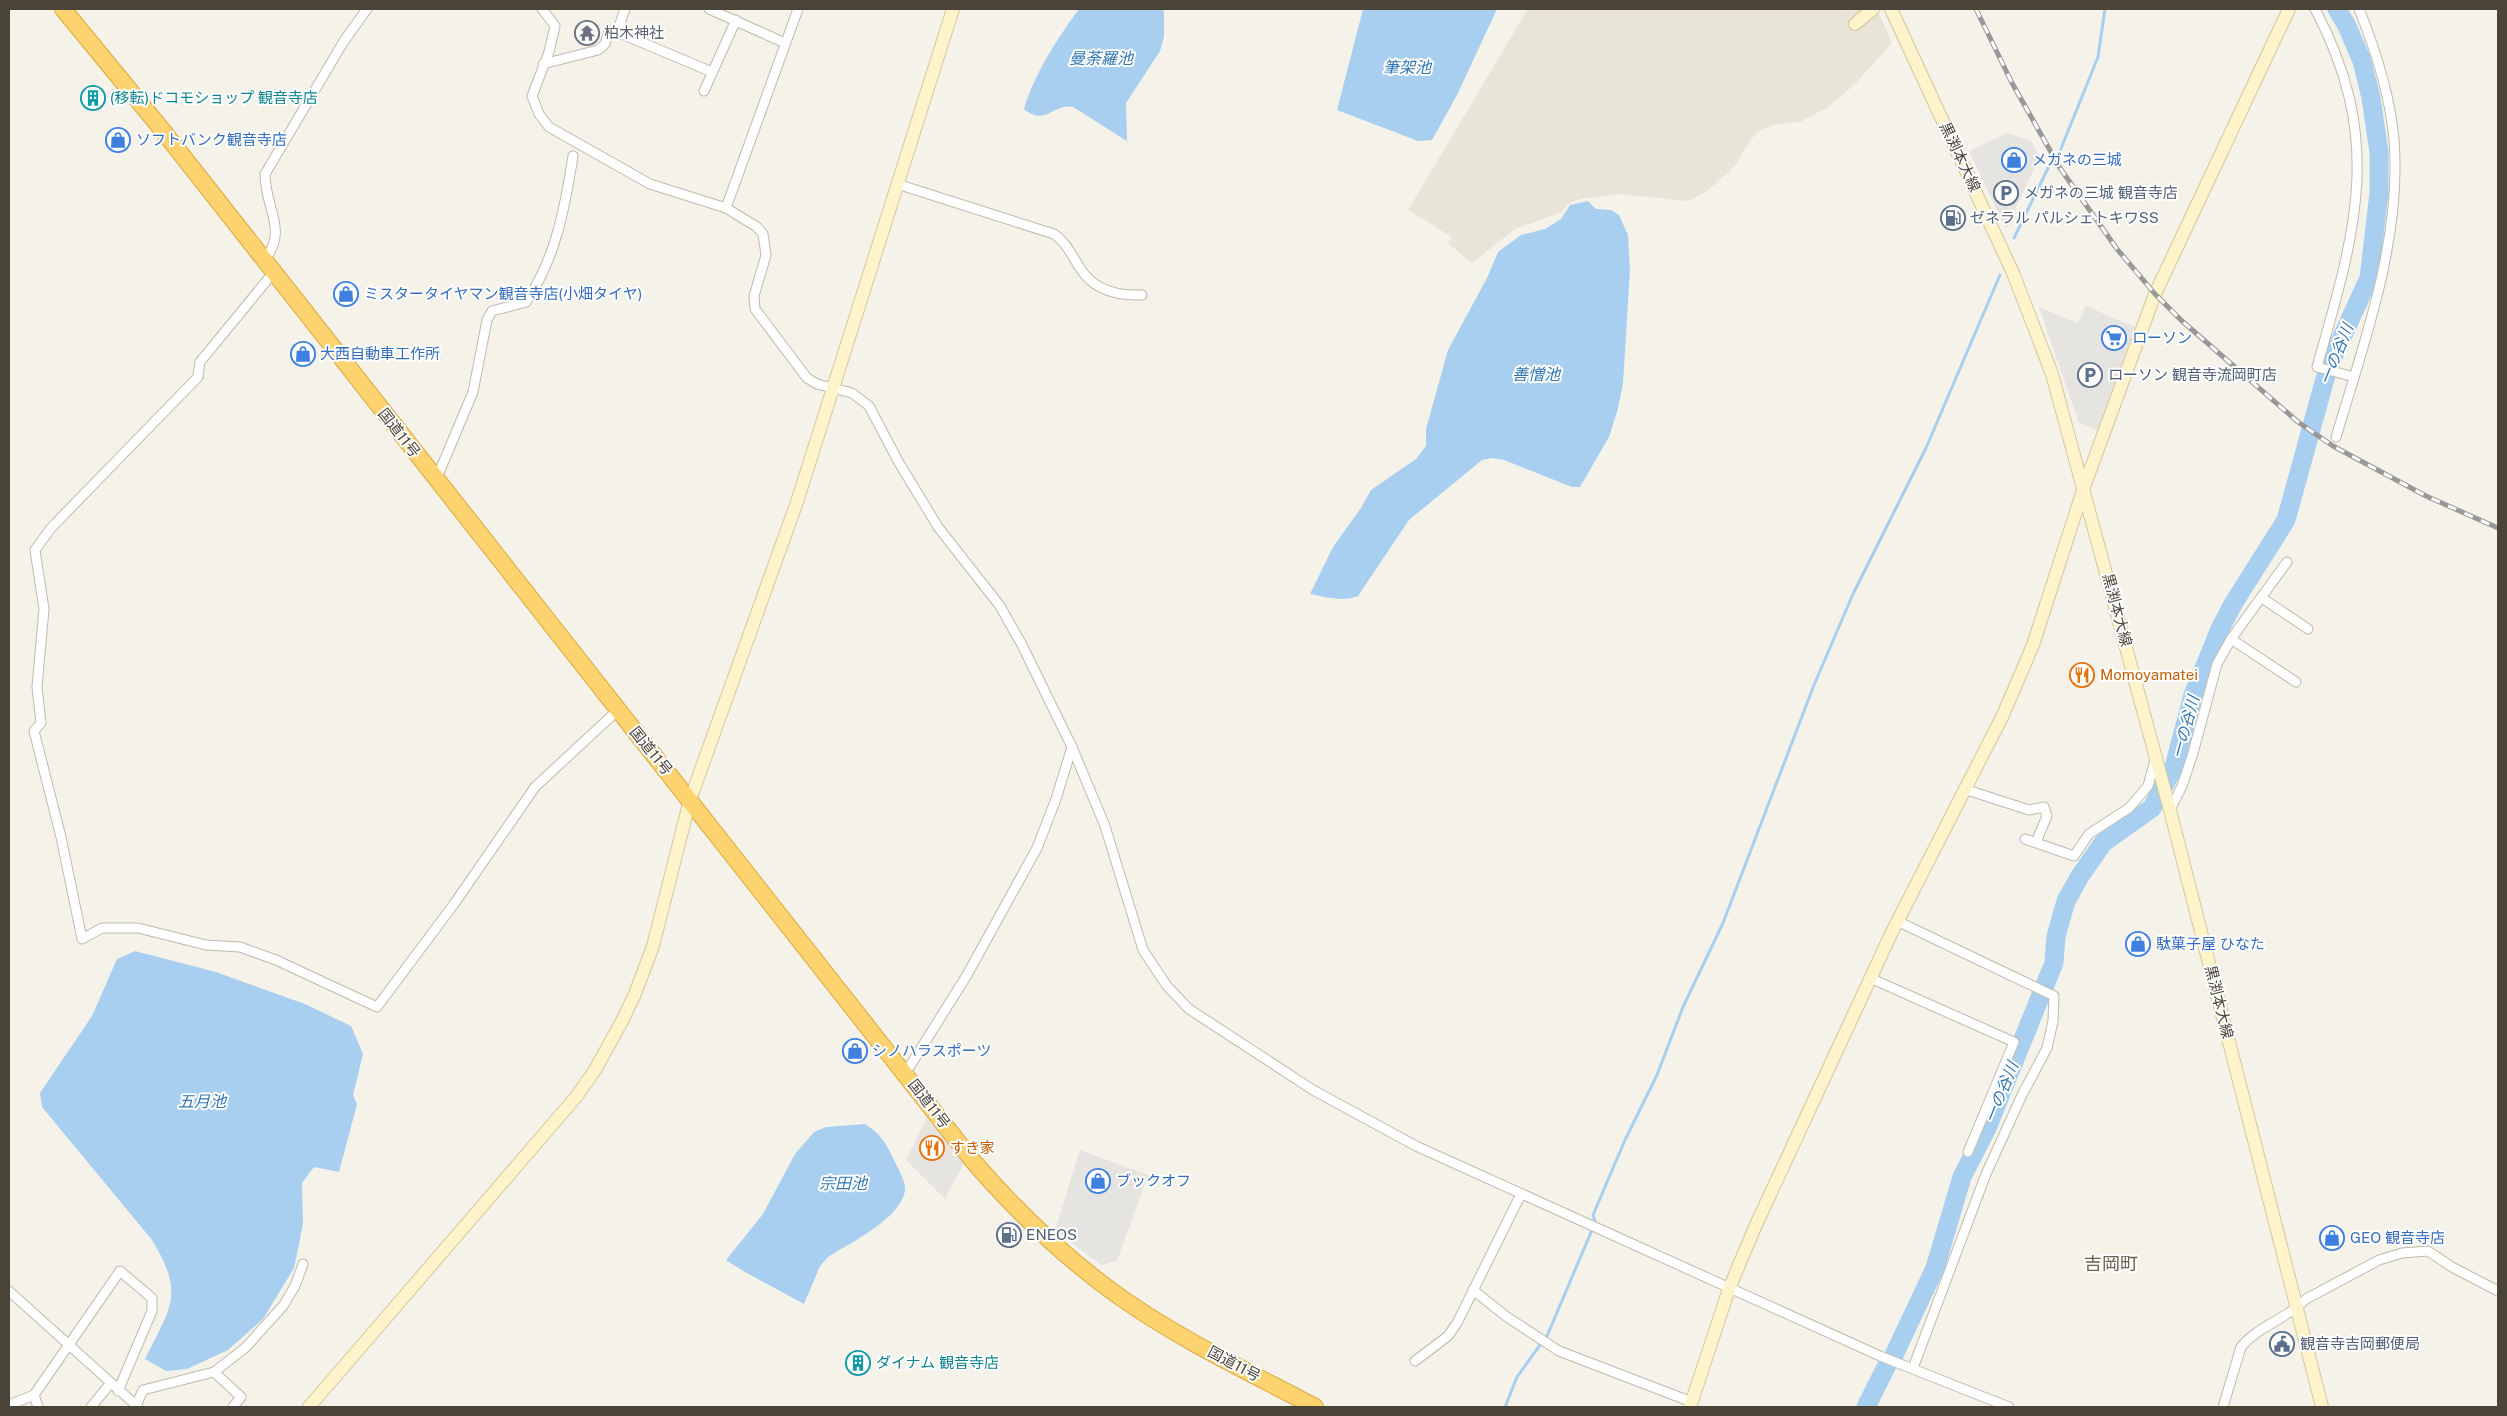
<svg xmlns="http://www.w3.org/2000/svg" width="2507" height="1416" font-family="'Public Sans','Noto Sans JP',sans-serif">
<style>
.residential{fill:#e9e4d8}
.parking{fill:#e6e4e1}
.water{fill:#a8cff0}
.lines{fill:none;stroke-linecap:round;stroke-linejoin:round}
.stream{stroke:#a8cff0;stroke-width:3}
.river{stroke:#a8cff0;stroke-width:19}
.street-casing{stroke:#c0baac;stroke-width:11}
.secondary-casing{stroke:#d4c79a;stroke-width:14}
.highway-casing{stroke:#dca93d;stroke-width:18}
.street{stroke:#fff;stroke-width:9}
.secondary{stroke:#fef4cb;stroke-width:12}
.highway{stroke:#fcd36e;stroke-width:16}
.rail-casing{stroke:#989898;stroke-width:5}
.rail{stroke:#fff;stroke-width:3;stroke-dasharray:9;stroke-linecap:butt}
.labels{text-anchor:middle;stroke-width:4;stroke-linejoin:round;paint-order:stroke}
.worship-label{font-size:15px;fill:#5b616d;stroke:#fff;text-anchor:start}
.culture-label{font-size:15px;fill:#0d838f;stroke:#fff;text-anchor:start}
.shop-label{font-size:15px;fill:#366cbe;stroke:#fff;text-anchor:start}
.street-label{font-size:15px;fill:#494338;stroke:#fff}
.service-label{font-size:15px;fill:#4e5e75;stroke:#fff;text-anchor:start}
.food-label{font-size:15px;fill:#c56008;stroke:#fff;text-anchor:start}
.water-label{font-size:16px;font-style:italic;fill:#3177b4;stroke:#fff}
.quarter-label{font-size:18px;fill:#6b614f;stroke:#fff}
</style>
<rect width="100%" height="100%" fill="#f5f2ea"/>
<!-- residential -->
<polygon class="residential" points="1528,9 1843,9 1848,11 1850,9 1877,9 1892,43 1854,85 1828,107 1800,122 1777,124 1757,132 1745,148 1736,165 1707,191 1688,201 1619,194 1580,199 1569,203 1562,212 1515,229 1472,263 1448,243 1452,237 1408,210"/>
<!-- parking -->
<g class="parking">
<polygon points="2007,133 2031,141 2040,156 2006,229 1969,151"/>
<polygon points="2086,306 2135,327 2098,430 2079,423 2039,307 2078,323"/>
<polygon points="928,1116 964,1163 945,1199 906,1160"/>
<polygon points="1080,1150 1148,1175 1117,1261 1101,1265 1055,1230"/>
</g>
<!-- water -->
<g class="water">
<path d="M1079,9H1162L1164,12V37L1160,51L1126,103L1127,141L1073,107C1053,103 1046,127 1024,109C1033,76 1059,36 1079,9Z"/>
<polygon points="1363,9 1497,9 1457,95 1432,140 1418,141 1337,110"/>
<path d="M1588,201L1596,209L1611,210L1619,215L1628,235L1630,270L1623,384L1617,412L1609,437L1580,487H1572L1504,460L1492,458L1482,460L1409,520L1358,596C1343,602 1325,597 1310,594L1333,547L1361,508L1371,490L1416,459L1426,446V429L1448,350L1487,278L1498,252L1521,235L1545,229L1561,219L1570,205Z"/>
<path d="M135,951L216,972L305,1004L351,1026L363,1054L353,1095L357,1104L339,1172L314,1167L302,1183L303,1224L294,1268L263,1319L228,1350L187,1369L166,1371L145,1359C171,1307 185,1294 152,1240L42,1107L40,1093L92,1016L117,959Z"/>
<path d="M865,1124C884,1137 885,1142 895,1162C899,1171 906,1182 905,1191C900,1219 850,1243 828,1257L820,1266L804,1304L743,1271L726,1260L763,1214L795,1154L814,1132L826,1127Z"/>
</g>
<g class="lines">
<!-- stream -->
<g class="stream">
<polyline points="2060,151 2098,57 2105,9"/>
<polyline points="2014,238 2051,162"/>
<polyline points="1595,1221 1593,1215 1625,1140 1657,1075 1683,1007 1723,923 1814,685 1853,594 1926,448 2000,275"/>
<polyline points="1547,1336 1592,1230"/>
<polyline points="1505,1407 1517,1377 1540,1345"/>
</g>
<!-- river -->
<g class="river">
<polyline points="1894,1355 1935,1268 1962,1177 1987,1128 2054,963 2056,936 2066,901 2080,876 2103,843 2152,808 2174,767 2193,695 2220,629 2233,604 2286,520 2328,368 2369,278 2379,193 2379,152 2371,98 2362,61 2347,26 2337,9"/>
<polyline points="1866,1407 1887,1365"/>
</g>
<defs>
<g id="street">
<polyline points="542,9 555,26 549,52 532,96 539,114 549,127 650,184 726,208 757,227 763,234 766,255 754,296 755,309 807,378 817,384 852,393 869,406 898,461 938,527 1000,606 1022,645 1072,747 1105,826 1143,950 1167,986 1189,1009 1313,1090 1416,1146 1880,1356 2009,1407"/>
<polyline points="625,9 617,32 712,72"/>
<polyline points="709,9 785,43"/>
<path d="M2315,9C2385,141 2355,233 2317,367L2354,377"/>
<polyline points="543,64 598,50 605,44 609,31 617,32"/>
<polyline points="704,91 736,20"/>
<path d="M897,184L1054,234C1067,243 1072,256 1080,268C1094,291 1118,296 1142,295"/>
<polyline points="726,208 798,9"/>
<path d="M264,261C289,229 265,210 265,174L344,41L367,9"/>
<polyline points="273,273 200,362 198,377 51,528 35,550 44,609 37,687 41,723 34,731 61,837 82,939 102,928 138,928 206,945 240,947 276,960 377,1007 454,904 535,787 618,710"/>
<path d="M2336,437C2364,343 2402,239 2394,140C2390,94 2376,51 2359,9"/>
<path d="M436,480L473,392L487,320L492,311L526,302C556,258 565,207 573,156"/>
<polyline points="2262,598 2308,629"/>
<polyline points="2231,639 2296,682"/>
<polyline points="1964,789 2029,810 2044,807 2047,816 2036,842"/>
<polyline points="2170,810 2182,786 2193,753 2217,664 2231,639 2287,562"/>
<polyline points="2025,839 2074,856 2089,834 2129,808 2148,786 2155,760"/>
<polyline points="1897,921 2054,996 2053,1021 2047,1048 2022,1095 1986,1174 1913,1368"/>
<polyline points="1870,978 2014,1042 1968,1152"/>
<polyline points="905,1074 967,975 1037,848 1056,799 1072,747"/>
<polyline points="1473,1290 1507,1317 1559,1351 1692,1402"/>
<polyline points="9,1291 138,1407"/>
<polyline points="1415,1361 1448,1336 1457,1323 1521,1194"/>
<polyline points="214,1372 241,1397 233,1407"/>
<polyline points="34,1395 38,1407"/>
<polyline points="9,1405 34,1395 120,1271 152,1298 152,1311 118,1391"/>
<polyline points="136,1406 143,1390 214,1372 245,1348 283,1306 295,1286 303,1264"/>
<polyline points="91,1407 110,1384"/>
<path d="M2223,1407L2241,1347C2258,1326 2287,1319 2306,1299L2379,1260L2402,1253L2428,1251L2452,1267L2498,1291"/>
</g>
<g id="secondary">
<polyline points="1891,9 2013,273 2052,374 2170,810 2322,1407"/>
<polyline points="1855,24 1873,9"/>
<polyline points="309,1407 576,1097 595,1070 622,1021 635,994 653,946 690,800 797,502 953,9"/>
<polyline points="1690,1407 1729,1289 1755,1227 1891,934 2003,715 2033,645 2084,487 2155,294 2289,9"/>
</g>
<path id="highway" d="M63,9L159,126L973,1161C1017,1212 1065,1258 1120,1297C1181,1340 1249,1372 1315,1407"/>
</defs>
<!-- street casing -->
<use href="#street" class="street-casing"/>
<!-- secondary casing -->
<use href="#secondary" class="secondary-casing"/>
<!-- highway casing -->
<use href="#highway" class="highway-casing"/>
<!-- street -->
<use href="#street" class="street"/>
<!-- secondary -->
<use href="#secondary" class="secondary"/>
<!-- highway -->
<use href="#highway" class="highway"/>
<defs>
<polyline id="rail" points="1976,9 2012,83 2060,168 2117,249 2155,294 2182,321 2298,422 2333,446 2426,496 2498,528"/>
</defs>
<!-- rail casing -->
<use href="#rail" class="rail-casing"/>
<!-- rail -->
<use href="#rail" class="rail"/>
</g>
<!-- icons -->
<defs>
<symbol id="temple-ring" viewBox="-11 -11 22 22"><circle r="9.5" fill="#fff" stroke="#6b7280" stroke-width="1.5"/><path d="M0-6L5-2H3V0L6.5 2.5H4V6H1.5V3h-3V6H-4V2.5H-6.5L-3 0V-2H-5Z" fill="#6b7280"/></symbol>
<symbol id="building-ring" viewBox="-11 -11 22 22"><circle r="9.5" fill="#fff" stroke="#0f9aa8" stroke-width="1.5"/><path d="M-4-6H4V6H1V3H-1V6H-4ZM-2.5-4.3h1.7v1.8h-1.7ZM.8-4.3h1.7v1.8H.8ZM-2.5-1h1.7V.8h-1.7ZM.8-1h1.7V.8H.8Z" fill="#0f9aa8"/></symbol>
<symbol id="shop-ring" viewBox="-11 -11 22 22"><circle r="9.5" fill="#fff" stroke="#3f7fe0" stroke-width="1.5"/><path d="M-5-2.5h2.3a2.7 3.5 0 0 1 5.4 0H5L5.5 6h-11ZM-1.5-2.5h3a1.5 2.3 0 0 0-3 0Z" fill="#3f7fe0"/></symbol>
<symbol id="parking-ring" viewBox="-11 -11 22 22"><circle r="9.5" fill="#fff" stroke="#5c6f8a" stroke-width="1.5"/><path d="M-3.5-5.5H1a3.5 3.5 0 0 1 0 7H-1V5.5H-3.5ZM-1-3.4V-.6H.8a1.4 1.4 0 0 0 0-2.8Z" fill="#5c6f8a"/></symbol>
<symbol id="fuel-ring" viewBox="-11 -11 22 22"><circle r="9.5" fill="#fff" stroke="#5c6f8a" stroke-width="1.5"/><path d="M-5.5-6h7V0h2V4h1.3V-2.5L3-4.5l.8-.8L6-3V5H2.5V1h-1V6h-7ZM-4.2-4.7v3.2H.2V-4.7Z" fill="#5c6f8a"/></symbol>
<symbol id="supermarket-ring" viewBox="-11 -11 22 22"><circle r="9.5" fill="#fff" stroke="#3f7fe0" stroke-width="1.5"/><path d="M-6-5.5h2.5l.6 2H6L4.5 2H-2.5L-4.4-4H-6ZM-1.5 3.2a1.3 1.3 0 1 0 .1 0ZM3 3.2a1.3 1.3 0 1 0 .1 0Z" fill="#3f7fe0"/></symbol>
<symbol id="restaurant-ring" viewBox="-11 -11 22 22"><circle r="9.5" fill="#fff" stroke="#e8710a" stroke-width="1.5"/><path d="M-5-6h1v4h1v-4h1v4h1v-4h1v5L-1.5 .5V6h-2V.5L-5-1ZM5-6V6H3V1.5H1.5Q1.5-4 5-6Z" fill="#e8710a"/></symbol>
<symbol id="civic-ring" viewBox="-11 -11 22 22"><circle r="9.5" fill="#fff" stroke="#5c6f8a" stroke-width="1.5"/><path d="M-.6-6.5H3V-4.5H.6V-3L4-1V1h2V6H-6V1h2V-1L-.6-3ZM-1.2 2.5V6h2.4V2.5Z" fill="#5c6f8a"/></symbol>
</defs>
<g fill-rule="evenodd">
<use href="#temple-ring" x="573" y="19" width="28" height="28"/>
<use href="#building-ring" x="79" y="84" width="28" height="28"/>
<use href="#shop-ring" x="104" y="126" width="28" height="28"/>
<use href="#shop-ring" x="2000" y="146" width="28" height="28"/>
<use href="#parking-ring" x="1992" y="179" width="28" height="28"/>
<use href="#fuel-ring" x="1939" y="204" width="28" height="28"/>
<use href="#shop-ring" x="332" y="280" width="28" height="28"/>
<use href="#supermarket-ring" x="2100" y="324" width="28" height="28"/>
<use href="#shop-ring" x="289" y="340" width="28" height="28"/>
<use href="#parking-ring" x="2076" y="361" width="28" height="28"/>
<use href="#restaurant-ring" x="2068" y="661" width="28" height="28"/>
<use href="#shop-ring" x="2124" y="930" width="28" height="28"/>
<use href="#shop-ring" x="841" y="1037" width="28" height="28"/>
<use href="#restaurant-ring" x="918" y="1134" width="28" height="28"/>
<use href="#shop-ring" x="1084" y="1167" width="28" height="28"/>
<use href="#fuel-ring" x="995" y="1221" width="28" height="28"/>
<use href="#shop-ring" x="2318" y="1224" width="28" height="28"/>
<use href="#civic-ring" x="2268" y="1330" width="28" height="28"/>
<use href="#building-ring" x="844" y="1349" width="28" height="28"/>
</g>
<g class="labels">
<!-- worship labels -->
<g class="worship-label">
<text x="604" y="38">柏木神社</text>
</g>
<!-- culture labels -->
<g class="culture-label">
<text x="110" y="103">(移転)ドコモショップ 観音寺店</text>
<text x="876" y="1368">ダイナム 観音寺店</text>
</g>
<!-- shop labels -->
<g class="shop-label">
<text x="136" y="145">ソフトバンク観音寺店</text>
<text x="2032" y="165">メガネの三城</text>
<text x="364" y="299">ミスタータイヤマン観音寺店(小畑タイヤ)</text>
<text x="2132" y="343">ローソン</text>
<text x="320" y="359">大西自動車工作所</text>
<text x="2156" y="949">駄菓子屋 ひなた</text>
<text x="872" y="1056">シノハラスポーツ</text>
<text x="1116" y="1186">ブックオフ</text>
<text x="2350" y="1243">GEO 観音寺店</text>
</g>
<!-- street labels -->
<g class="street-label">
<text transform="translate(1960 157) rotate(65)" y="5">黒渕本大線</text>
<text transform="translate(399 433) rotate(52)" y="5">国道11号</text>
<text transform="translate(2117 610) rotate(75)" y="5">黒渕本大線</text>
<text transform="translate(651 751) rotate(51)" y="5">国道11号</text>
<text transform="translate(2219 1002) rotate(76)" y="5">黒渕本大線</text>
<text transform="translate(929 1104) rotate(52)" y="5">国道11号</text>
<text transform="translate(1234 1364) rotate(28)" y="5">国道11号</text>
</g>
<!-- service labels -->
<g class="service-label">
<text x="2024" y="198">メガネの三城 観音寺店</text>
<text x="1970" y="223">ゼネラル パルシェトキワSS</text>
<text x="2108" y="380">ローソン 観音寺流岡町店</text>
<text x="1026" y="1240">ENEOS</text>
<text x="2300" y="1349">観音寺吉岡郵便局</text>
</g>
<!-- food labels -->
<g class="food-label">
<text x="2100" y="680">Momoyamatei</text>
<text x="950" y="1153">すき家</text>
</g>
<!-- water labels -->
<g class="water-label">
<text x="1101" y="64">曼荼羅池</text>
<text x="1407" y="73">筆架池</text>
<text transform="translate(2336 354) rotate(-68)" y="6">一の谷川</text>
<text x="1536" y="380">善憎池</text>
<text transform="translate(2185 727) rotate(-75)" y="6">一の谷川</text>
<text transform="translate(2001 1092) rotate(-68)" y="6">一の谷川</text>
<text x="202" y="1107">五月池</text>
<text x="843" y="1189">宗田池</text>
</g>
<!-- quarter labels -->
<g class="quarter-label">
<text x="2111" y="1270">吉岡町</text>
</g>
</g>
<!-- border -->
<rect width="2507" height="1416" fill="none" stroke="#494338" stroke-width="20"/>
</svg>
